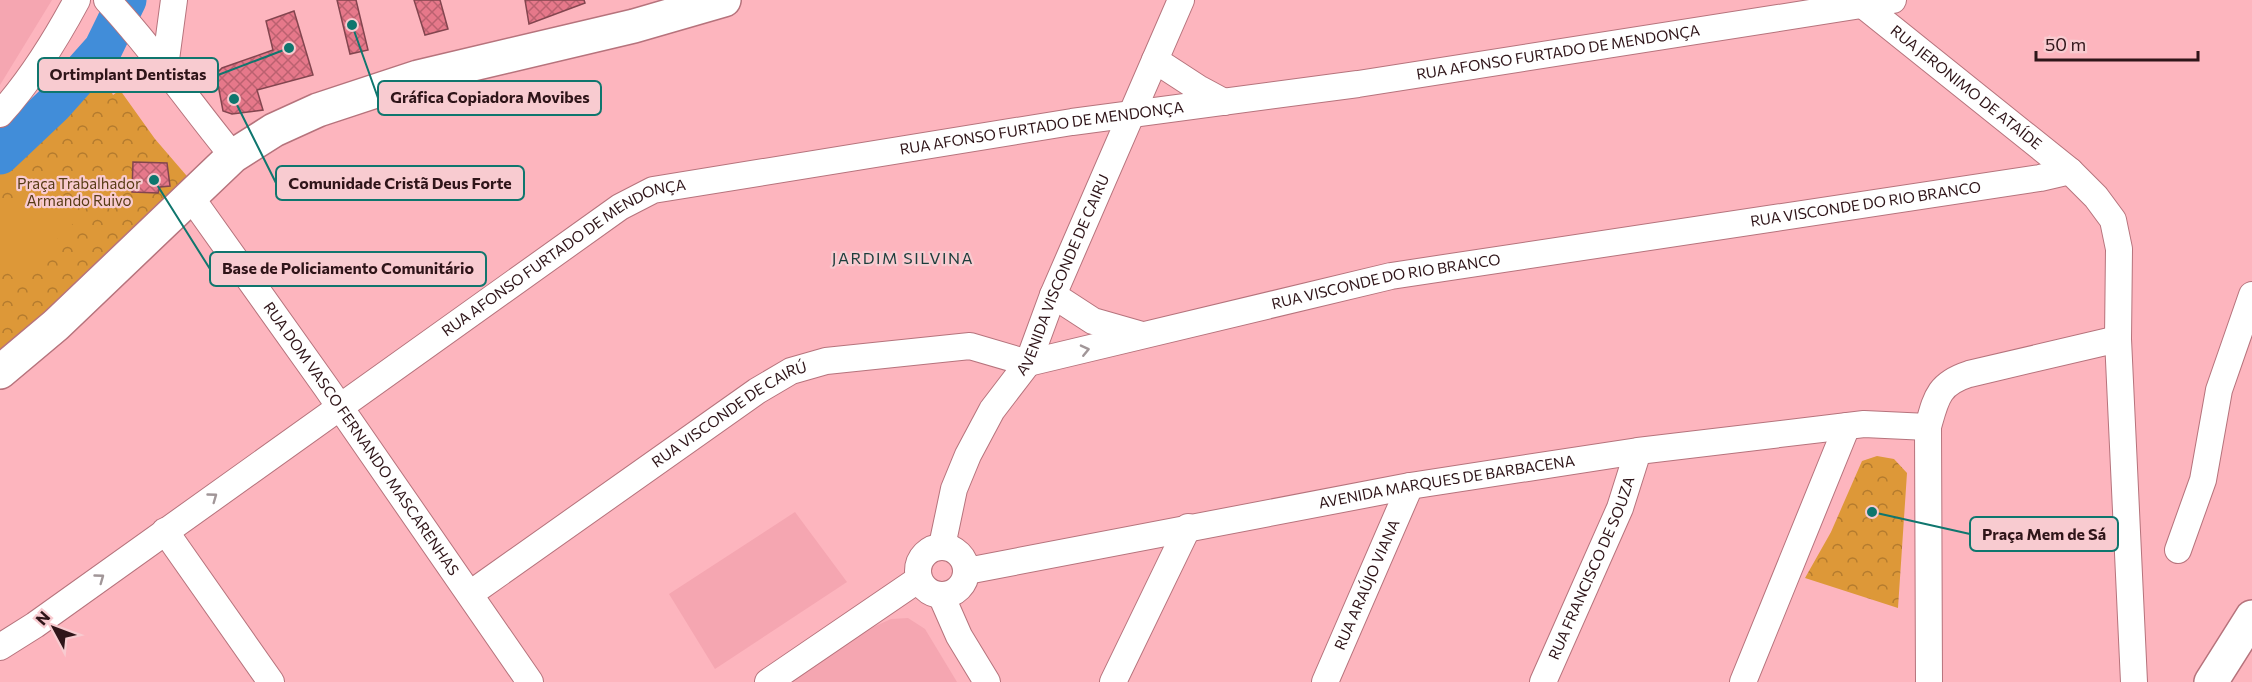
<svg xmlns="http://www.w3.org/2000/svg" width="2252" height="682" font-family="Commissioner,sans-serif">
<style>
.built{fill:#f5a6b1}
.park{fill:url(#park-crowns)}
.pitch{fill:#dd9838}
.lines{fill:none;stroke-linecap:round;stroke-linejoin:round}
.river{stroke:#418dd9;stroke-width:39}
.building{fill:url(#building-cross-hatch);stroke:#83454f;stroke-width:1.5}
.minor-casing{stroke:#b6737c;stroke-width:28}
.tertiary-casing{stroke:#b6737c;stroke-width:36}
.secondary-casing{stroke:#b6737c;stroke-width:36}
.minor{stroke:#fff;stroke-width:26}
.tertiary{stroke:#fff;stroke-width:33}
.secondary{stroke:#fff;stroke-width:33}
.oneway{stroke:#a19698}
.labels{text-anchor:middle;stroke-width:4.5;stroke-linejoin:round;paint-order:stroke}
.street-label{font-size:15px;fill:#2f1519;stroke:#f8cbd0}
.park-label{font-size:15px;fill:#573b14;stroke:#f8cbd0}
.neighbourhood-label{font-size:16px;letter-spacing:1.5px;fill:#1b3d3b;stroke:#f8cbd0}
.leader{fill:none;stroke:#0f766e;stroke-width:2}
.callout-dot{fill:#0f766e;stroke:#f8cbd0;stroke-width:2}
.callout{fill:#f8cbd0;stroke:#0f766e;stroke-width:2}
.callout-label{font-size:16px;text-anchor:middle;font-weight:bold;fill:#2f1519}
</style>
<defs>
<pattern id="park-crowns" width="20" height="18" patternUnits="userSpaceOnUse" patternTransform="scale(1.5)"><rect width="20" height="18" fill="#dd9838"/><path d="M2 6a3 3 0 1 1 6 0M12 15a3 3 0 1 1 6 0" fill="none" stroke="#b47b2e"/></pattern>
<pattern id="building-cross-hatch" width="8" height="8" patternUnits="userSpaceOnUse" patternTransform="scale(1.5)"><rect width="8" height="8" fill="#e6788a"/><path d="M0 0l8 8M0 8l8-8" fill="none" stroke="#bb6170"/></pattern>
</defs>
<rect width="100%" height="100%" fill="#fdb5be"/>
<!-- built -->
<g class="built">
<polygon points="0,0 52,0 0,85"/>
<polygon points="795,512 847,582 715,669 669,594"/>
<polygon points="908,618 925,629 957,682 792,682 860,633 891,619"/>
</g>
<!-- park -->
<g class="park">
<polygon points="102,72 113,95 120,90 155,139 192,182 0,356 0,167 46,128"/>
<polygon points="1877,456 1894,459 1907,473 1898,608 1805,578 1831,532 1862,461"/>
</g>
<!-- pitch -->
<polygon class="pitch" points="43,176 83,214 15,280 0,264 0,217"/>
<g class="lines">
<!-- river -->
<polyline class="river" points="0,155 54,104 103,49 127,0"/>
</g>
<!-- building -->
<g class="building">
<polygon points="337,0 356,0 368,50 350,54"/>
<polygon points="414,0 440,0 448,29 425,35"/>
<polygon points="525,0 584,0 585,3 529,24"/>
<polygon points="294,11 313,75 257,90 263,110 232,114 223,111 216,74 222,68 273,50 266,21"/>
<polygon points="133,162 167,163 170,186 160,187 158,193 132,192"/>
</g>
<g class="lines">
<defs>
<g id="minor">
<path d="M107,0C153,49 190,104 233,156"/>
<path id="s1" d="M1863,5L2070,171L2096,197L2113,220L2119,249L2118,339L2134,682"/>
<polyline points="1155,60 1198,88 1224,102"/>
<polyline points="165,67 174,0"/>
<path d="M0,114C31,80 55,41 77,0"/>
<path id="s2" d="M190,196L326,387L530,682"/>
<polyline points="1053,295 1093,321 1142,335"/>
<polyline points="165,531 271,682"/>
<path id="s3" d="M942,546L954,489L968,455L992,410L1028,363L1053,295L1181,0"/>
<circle cx="942" cy="571" r="24"/>
<polyline points="2178,550 2203,480 2219,390 2252,295"/>
<path id="s4" d="M967,571L1410,486L1638,451L1864,424L1928,427"/>
<path id="s5" d="M470,594L757,391L791,371L826,361L970,346L1028,363L1391,276L2040,178L2070,171"/>
<polyline points="941,595 959,636 987,682"/>
<path id="s6" d="M0,647L35,625L620,207L653,190L1072,122L1358,84L1893,0"/>
<polyline points="768,682 919,579"/>
<polyline points="1113,682 1188,527"/>
<path id="s7" d="M1325,682L1410,486"/>
<path id="s8" d="M1543,682L1620,508L1638,451"/>
<polyline points="1743,682 1847,426"/>
<path d="M1929,682L1928,427C1936,398 1938,384 1969,374L2118,339"/>
</g>
<polyline id="tertiary" points="2211,682 2252,617"/>
<polyline id="secondary" points="0,372 56,325 233,156 274,130 318,110 418,77 634,26 724,0"/>
</defs>
<!-- minor casing -->
<use href="#minor" class="minor-casing"/>
<!-- tertiary casing -->
<use href="#tertiary" class="tertiary-casing"/>
<!-- secondary casing -->
<use href="#secondary" class="secondary-casing"/>
<!-- minor -->
<use href="#minor" class="minor"/>
<!-- tertiary -->
<use href="#tertiary" class="tertiary"/>
<!-- secondary -->
<use href="#secondary" class="secondary"/>
</g>
<!-- one-way arrows -->
<defs><path id="oneway-chevron" d="M-2-3.5L2.5 0L-2 3.5" fill="none" stroke-width="1.6" stroke-linecap="round" stroke-linejoin="round" transform="scale(1.5)"/></defs>
<g class="oneway">
<use href="#oneway-chevron" transform="translate(1085 350) rotate(-13)"/>
<use href="#oneway-chevron" transform="translate(213 497) rotate(-36)"/>
<use href="#oneway-chevron" transform="translate(100 578) rotate(-36)"/>
</g>
<g class="labels">
<!-- street labels -->
<g class="street-label">
<text dy="5" stroke="none"><textPath href="#s6" startOffset="1713">RUA AFONSO FURTADO DE MENDONÇA</textPath></text>
<text dy="5" stroke="none"><textPath href="#s1" startOffset="132">RUA JERONIMO DE ATAÍDE</textPath></text>
<text dy="5" stroke="none"><textPath href="#s6" startOffset="1191">RUA AFONSO FURTADO DE MENDONÇA</textPath></text>
<text dy="5" stroke="none"><textPath href="#s5" startOffset="1486">RUA VISCONDE DO RIO BRANCO</textPath></text>
<text dy="5" stroke="none"><textPath href="#s6" startOffset="687">RUA AFONSO FURTADO DE MENDONÇA</textPath></text>
<text dy="5" stroke="none"><textPath href="#s3" startOffset="300">AVENIDA VISCONDE DE CAIRU</textPath></text>
<text dy="5" stroke="none"><textPath href="#s5" startOffset="1000">RUA VISCONDE DO RIO BRANCO</textPath></text>
<text dy="5" stroke="none"><textPath href="#s5" startOffset="316">RUA VISCONDE DE CAIRÚ</textPath></text>
<text dy="5" stroke="none"><textPath href="#s2" startOffset="297">RUA DOM VASCO FERNANDO MASCARENHAS</textPath></text>
<text dy="5" stroke="none"><textPath href="#s4" startOffset="488">AVENIDA MARQUES DE BARBACENA</textPath></text>
<text dy="5" stroke="none"><textPath href="#s8" startOffset="124">RUA FRANCISCO DE SOUZA</textPath></text>
<text dy="5" stroke="none"><textPath href="#s7" startOffset="106">RUA ARAÚJO VIANA</textPath></text>
</g>
<!-- park labels -->
<g class="park-label">
<text x="79" y="189">Praça Trabalhador<tspan x="79" dy="17">Armando Ruivo</tspan></text>
</g>
<!-- neighbourhood labels -->
<g class="neighbourhood-label">
<text x="903" y="264">JARDIM SILVINA</text>
</g>
</g>
<!-- callouts -->
<path class="leader" d="M289 48L218 75M352 25L378 98M234 99L276 183M154 180L210 269M1872 512L1970 534"/>
<g class="callout-dot">
<circle cx="289" cy="48" r="6"/>
<circle cx="352" cy="25" r="6"/>
<circle cx="234" cy="99" r="6"/>
<circle cx="154" cy="180" r="6"/>
<circle cx="1872" cy="512" r="6"/>
</g>
<g class="callout">
<rect x="38" y="58" width="180" height="34" rx="6"/>
<rect x="378" y="81" width="223" height="34" rx="6"/>
<rect x="276" y="166" width="248" height="34" rx="6"/>
<rect x="210" y="252" width="276" height="34" rx="6"/>
<rect x="1970" y="517" width="148" height="34" rx="6"/>
</g>
<g class="callout-label">
<text x="128" y="80">Ortimplant Dentistas</text>
<text x="490" y="103">Gráfica Copiadora Movibes</text>
<text x="400" y="189">Comunidade Cristã Deus Forte</text>
<text x="348" y="274">Base de Policiamento Comunitário</text>
<text x="2044" y="540">Praça Mem de Sá</text>
</g>
<!-- north arrow -->
<g transform="translate(54 628) rotate(311)" stroke="#f8cbd0" stroke-width="4.5" paint-order="stroke">
<path d="M0-4.5L10 22L0 15L-10 22Z" fill="#2f1519"/>
<text y="-9" font-size="16" font-weight="bold" text-anchor="middle" fill="#2f1519">N</text>
</g>
<!-- scale -->
<path d="M2036 51v9h162v-9" fill="none" stroke="#2f1519" stroke-width="3"/>
<text x="2045" y="51" font-size="18" fill="#2f1519" stroke="#f8cbd0" stroke-width="4.5" paint-order="stroke">50 m</text>
</svg>
